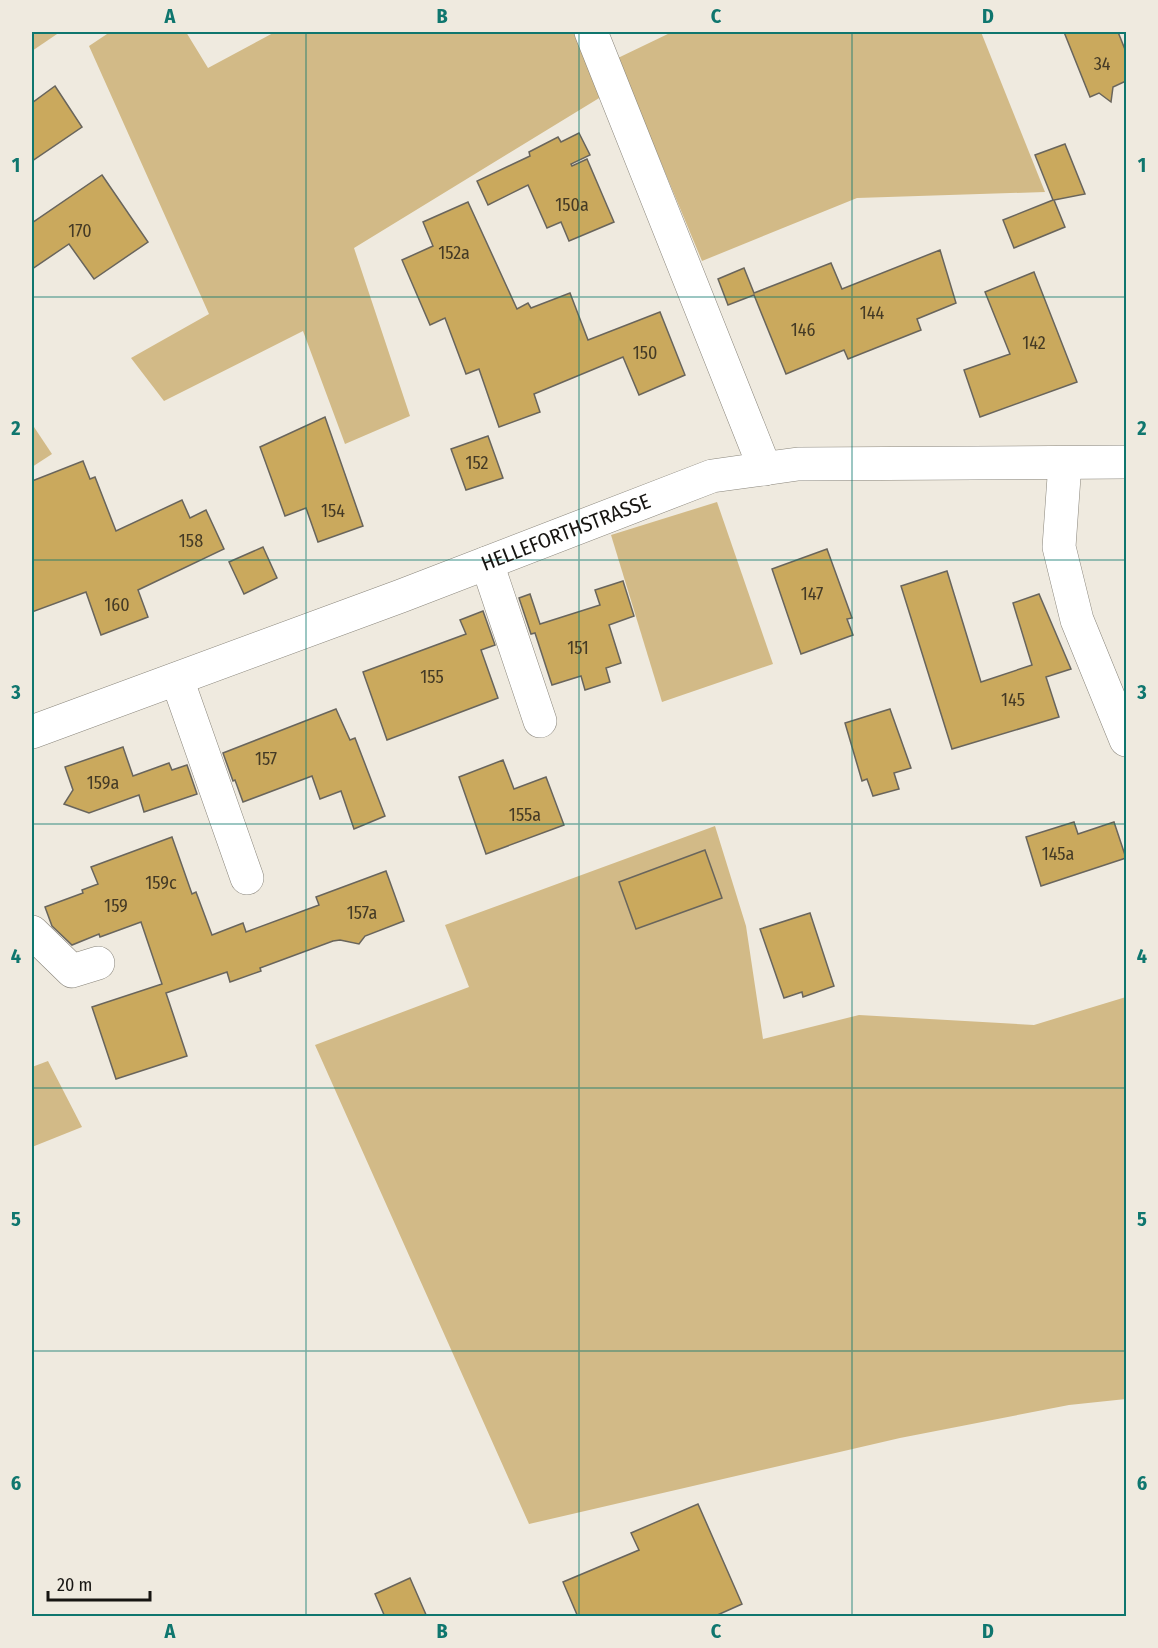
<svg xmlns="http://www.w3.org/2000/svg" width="1158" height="1648" font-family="'Fira Sans Condensed',sans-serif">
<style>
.green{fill:#d2ba87}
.building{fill:#caa95d;stroke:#69655c;stroke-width:1.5}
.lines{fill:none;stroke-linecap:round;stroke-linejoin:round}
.minor-casing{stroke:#89857b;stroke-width:34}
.minor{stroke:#fff;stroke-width:33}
.grid{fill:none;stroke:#0f766e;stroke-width:1.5;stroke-opacity:0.55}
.labels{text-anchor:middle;stroke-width:5;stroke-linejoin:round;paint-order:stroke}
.number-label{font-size:18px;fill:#443a25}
.street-label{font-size:21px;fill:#171512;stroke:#efeadf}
.neatline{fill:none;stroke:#0f766e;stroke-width:2}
.grid-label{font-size:20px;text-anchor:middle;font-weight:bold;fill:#0f766e}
</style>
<rect width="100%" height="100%" fill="#efeadf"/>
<!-- green -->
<g class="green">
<polygon points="32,32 60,32 32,51"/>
<polygon points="110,32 186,32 208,68 275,32 578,32 595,69 672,32 981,32 1045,192 857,198 702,261 627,81 354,248 410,416 345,444 303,331 164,401 131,358 209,314 89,46"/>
<polygon points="32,424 52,454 32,467"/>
<polygon points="717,502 773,664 662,702 611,535"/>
<polygon points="715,826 746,926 763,1039 859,1015 1034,1025 1126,997 1126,1399 1069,1405 900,1438 529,1524 315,1045 469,987 445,925"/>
<polygon points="48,1061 82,1127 32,1147 32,1067"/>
</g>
<!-- building -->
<g class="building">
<polygon points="1064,32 1118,32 1126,52 1126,81 1113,87 1111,102 1099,93 1090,97"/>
<polygon points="55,86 82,127 32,161 32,103"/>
<polygon points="579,133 590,155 571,164 572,166 587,159 614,222 569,241 561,222 547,228 528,185 488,205 477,181 530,156 529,152 558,137 561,142"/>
<polygon points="1065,144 1085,194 1054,200 1065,227 1014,248 1003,220 1053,200 1035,155"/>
<polygon points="102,175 148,242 94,279 69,244 32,269 32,223"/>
<polygon points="468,202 517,309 528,303 531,308 570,293 588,340 660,312 685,375 639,395 623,357 534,394 540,412 499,427 479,369 466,374 445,318 430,325 402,260 433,246 423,222"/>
<polygon points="940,250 956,303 917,319 921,330 848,359 844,350 786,374 754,295 728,305 718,279 744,268 754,293 831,263 842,289"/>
<polygon points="1034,272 1077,382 980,417 964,370 1010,354 985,292"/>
<polygon points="325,417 363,526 318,542 306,508 285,516 260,447"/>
<polygon points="488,436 503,478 466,490 451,449"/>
<polygon points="83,461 90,479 95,477 116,531 182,500 190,518 206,510 224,549 138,590 148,617 101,635 86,592 32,612 32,481"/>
<polygon points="263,547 277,578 244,594 229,562"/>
<polygon points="827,549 852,618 847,619 853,635 801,654 772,569"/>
<polygon points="947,571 981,682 1032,665 1013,603 1039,594 1071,669 1046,677 1059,717 952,749 901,586"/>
<polygon points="623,581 634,616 609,625 621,663 606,668 610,682 585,690 581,676 552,685 535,633 531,634 519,598 530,594 540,624 600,605 595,590"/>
<polygon points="483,611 495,645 481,650 498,698 387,740 363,672 466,634 460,620"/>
<polygon points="336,709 350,740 355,738 385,816 354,829 341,791 320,799 312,776 243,802 235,780 233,781 223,753"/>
<polygon points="890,709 911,768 894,773 899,789 873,796 867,779 862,781 845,723"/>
<polygon points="123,747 133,776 169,763 172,770 187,765 197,794 144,812 139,795 89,813 64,804 73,790 65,767"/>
<polygon points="503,760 514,789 546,777 564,825 486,854 459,777"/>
<polygon points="1074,822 1078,834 1114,822 1126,858 1041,886 1026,837"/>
<polygon points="172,837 192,894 196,892 212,935 243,923 246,932 319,905 316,897 386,871 404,921 365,936 359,944 340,940 333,941 260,968 261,971 230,982 227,972 166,993 187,1056 116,1079 92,1007 162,984 141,922 100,937 99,934 72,945 52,926 45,907 83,893 82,890 98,884 91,867"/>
<polygon points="705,850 722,898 636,929 619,882"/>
<polygon points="810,913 834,986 803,997 802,992 784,998 760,929"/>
<polygon points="698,1504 742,1604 713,1617 578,1617 563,1582 639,1550 631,1533"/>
<polygon points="410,1578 427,1617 385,1617 375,1594"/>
</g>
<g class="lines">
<defs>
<g id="minor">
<polyline points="591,32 765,469"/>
<polyline points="1065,463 1059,547 1077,620 1126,740"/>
<polyline points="487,563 540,721"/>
<polyline points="177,679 247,878"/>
<path id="s1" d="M32,732L401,596L712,476L798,464L1126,462"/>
<polyline points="32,932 72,971 98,963"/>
</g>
</defs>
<!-- minor casing -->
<use href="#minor" class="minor-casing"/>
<!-- minor -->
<use href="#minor" class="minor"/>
</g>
<!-- grid -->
<path class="grid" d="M306,32V1616M579,32V1616M852,32V1616M32,297H1126M32,560H1126M32,824H1126M32,1088H1126M32,1351H1126"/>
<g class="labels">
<!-- number labels -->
<g class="number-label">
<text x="1102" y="70">34</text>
<text x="572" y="211">150a</text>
<text x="80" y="237">170</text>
<text x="454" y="259">152a</text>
<text x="872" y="319">144</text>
<text x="803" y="336">146</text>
<text x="1034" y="349">142</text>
<text x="645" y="359">150</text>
<text x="477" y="469">152</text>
<text x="333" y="517">154</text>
<text x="191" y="547">158</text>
<text x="812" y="600">147</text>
<text x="117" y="611">160</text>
<text x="578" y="654">151</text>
<text x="432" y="683">155</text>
<text x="1013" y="706">145</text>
<text x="266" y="765">157</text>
<text x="103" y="789">159a</text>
<text x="525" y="821">155a</text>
<text x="1058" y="860">145a</text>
<text x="161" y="889">159c</text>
<text x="116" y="912">159</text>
<text x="362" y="919">157a</text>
</g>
<!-- street labels -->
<g class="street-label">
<text dy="7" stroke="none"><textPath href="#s1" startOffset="570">HELLEFORTHSTRASSE</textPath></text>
</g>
</g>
<!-- border -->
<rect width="1158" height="1648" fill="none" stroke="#efeadf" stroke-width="66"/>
<!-- scale -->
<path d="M48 1591v9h102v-9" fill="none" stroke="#171512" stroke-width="3"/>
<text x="57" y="1591" font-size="18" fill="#171512" stroke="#efeadf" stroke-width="4.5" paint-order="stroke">20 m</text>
<rect x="33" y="33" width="1092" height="1582" class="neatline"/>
<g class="grid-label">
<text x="170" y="23">A</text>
<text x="442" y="23">B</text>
<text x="716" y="23">C</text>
<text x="988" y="23">D</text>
<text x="16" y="172">1</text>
<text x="1142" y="172">1</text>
<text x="16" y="435">2</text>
<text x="1142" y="435">2</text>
<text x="16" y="699">3</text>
<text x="1142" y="699">3</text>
<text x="16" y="963">4</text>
<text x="1142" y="963">4</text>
<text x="16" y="1226">5</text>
<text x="1142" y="1226">5</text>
<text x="16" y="1490">6</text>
<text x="1142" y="1490">6</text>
<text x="170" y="1638">A</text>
<text x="442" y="1638">B</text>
<text x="716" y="1638">C</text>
<text x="988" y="1638">D</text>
</g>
</svg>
